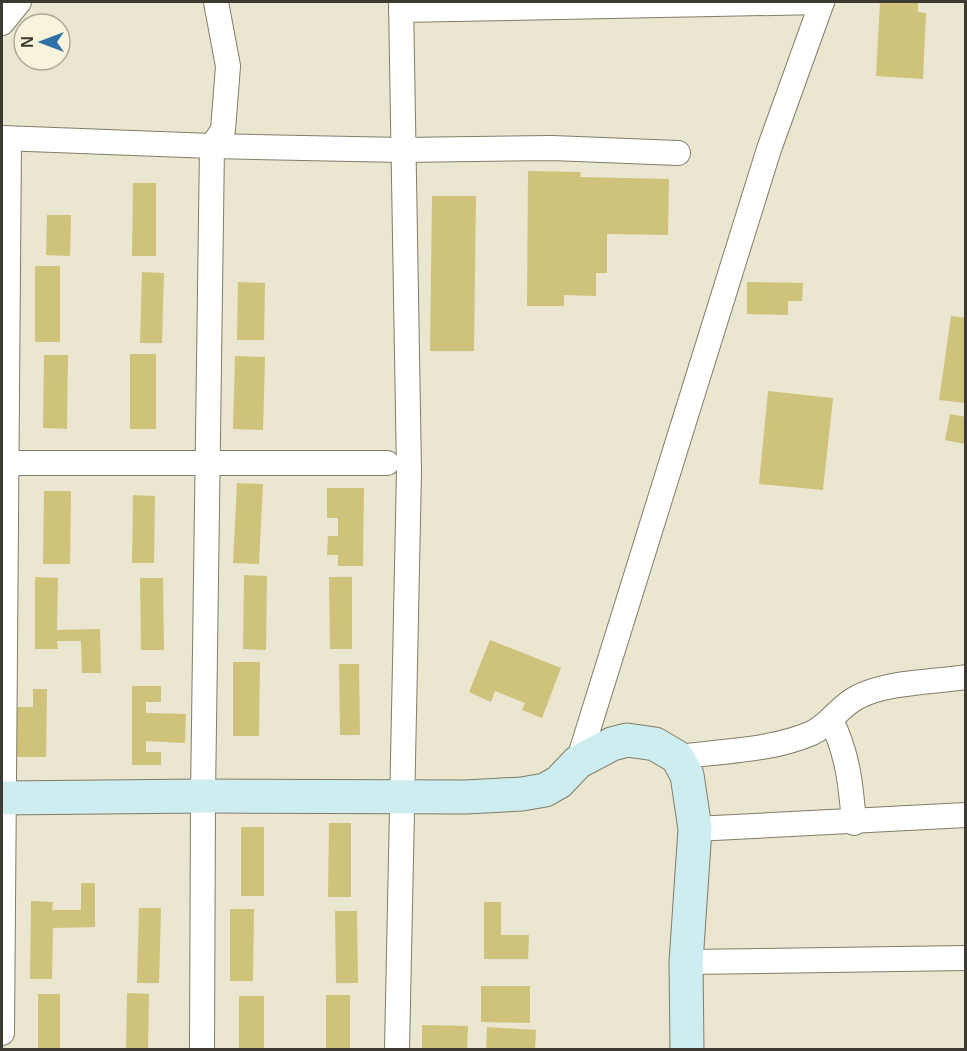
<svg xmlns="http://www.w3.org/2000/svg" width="967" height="1051" font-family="Arial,sans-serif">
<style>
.building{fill:#cfc27b}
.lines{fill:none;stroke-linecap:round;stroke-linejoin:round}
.street-casing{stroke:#817d68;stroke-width:26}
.secondary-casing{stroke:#817d68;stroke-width:35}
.street{stroke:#fff;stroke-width:24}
.secondary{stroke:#cdedf0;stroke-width:33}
</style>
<rect width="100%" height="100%" fill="#eae6cf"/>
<!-- building -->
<g class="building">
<polygon points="880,2 918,2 918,12 926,13 923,79 876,76"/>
<polygon points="528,171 581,172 580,177 669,179 668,235 607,234 607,273 596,273 596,296 564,295 564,306 527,306"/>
<polygon points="133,183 156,183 156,256 132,256"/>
<polygon points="432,196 476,196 474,351 430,351"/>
<polygon points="47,215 71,215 70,256 46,255"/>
<rect x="35" y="266" width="25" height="76"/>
<polygon points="142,272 164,273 162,343 140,343"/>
<polygon points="238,282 265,283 264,340 237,340"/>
<polygon points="747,282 803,283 802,301 788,301 788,315 747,314"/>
<polygon points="951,316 966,318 966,403 939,400"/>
<rect x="130" y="354" width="26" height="75"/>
<polygon points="44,355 68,355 67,429 43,428"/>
<polygon points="235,356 265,357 263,430 233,429"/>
<polygon points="768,391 833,398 823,490 759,484"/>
<polygon points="950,414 966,417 965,444 945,440"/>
<polygon points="237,483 263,484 259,564 233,563"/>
<polygon points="327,488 364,488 363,566 338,566 338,555 327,555 328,536 338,536 338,518 327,518"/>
<polygon points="44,491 71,491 70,564 43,564"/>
<polygon points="133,495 155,496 154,563 132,563"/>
<polygon points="244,575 267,576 266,650 243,649"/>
<polygon points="35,577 58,578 57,630 100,629 101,673 82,673 81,641 57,641 58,649 35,649"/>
<polygon points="329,577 352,577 352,649 330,649"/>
<polygon points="140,578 163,578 164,650 141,650"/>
<polygon points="490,640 561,668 542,718 522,710 525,703 495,691 491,702 469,692"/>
<polygon points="233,662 260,662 259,736 233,736"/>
<polygon points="339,664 359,664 360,735 340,735"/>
<polygon points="132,686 161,686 161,702 146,702 146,713 186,714 185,743 146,741 146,752 161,752 161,765 132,765"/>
<polygon points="33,689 47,689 46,757 17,757 17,707 33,707"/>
<polygon points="329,823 351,823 351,897 328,897"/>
<rect x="241" y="827" width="23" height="69"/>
<polygon points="81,883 95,883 95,927 53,928 52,979 30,979 31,901 53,902 52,910 81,910"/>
<polygon points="484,902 501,902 501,935 529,935 528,959 484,959"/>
<polygon points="139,908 161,908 159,983 137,983"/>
<polygon points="230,909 254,909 253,981 230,981"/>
<polygon points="335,911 357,911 358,983 336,983"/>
<polygon points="481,986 530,986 530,1023 481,1022"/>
<polygon points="127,993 149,994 148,1050 126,1050"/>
<rect x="38" y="994" width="22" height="56"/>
<rect x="326" y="995" width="24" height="55"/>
<rect x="239" y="996" width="25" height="54"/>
<polygon points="422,1025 468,1026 467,1050 422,1050"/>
<polygon points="487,1027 536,1030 535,1050 486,1050"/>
</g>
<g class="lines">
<defs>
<g id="street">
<polyline points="401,10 822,2"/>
<polyline points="2,23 19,2"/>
<polyline points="2,138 212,146 402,150 552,148 678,153"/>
<polyline points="2,463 387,463"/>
<path d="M831,720C848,754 851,786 854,823"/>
<path d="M677,757C720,751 771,751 812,733C831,724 839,706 858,697C885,682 934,682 966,677"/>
<polyline points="578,762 769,149 822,2"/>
<polyline points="695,829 966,815"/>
<polyline points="686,962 966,958"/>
<polyline points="2,1033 9,139"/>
<polyline points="202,1050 203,796 212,146 223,130 228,66 216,2"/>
<polyline points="397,1050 409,471 401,2"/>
</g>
<polyline id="secondary" points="2,798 203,796 466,797 522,794 545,790 559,782 578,762 612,744 627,740 655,744 677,757 687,775 695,829 686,962 687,1050"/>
</defs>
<!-- street casing -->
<use href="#street" class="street-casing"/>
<!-- secondary casing -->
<use href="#secondary" class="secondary-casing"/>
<!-- street -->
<use href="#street" class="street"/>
<!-- secondary -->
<use href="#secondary" class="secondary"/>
</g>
<!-- border -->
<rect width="967" height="1051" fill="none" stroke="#3c3a31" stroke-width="6"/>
<!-- north arrow -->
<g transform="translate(42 42) rotate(270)"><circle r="28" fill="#f8f4dc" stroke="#adaa98" stroke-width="1.5"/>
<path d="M0-4.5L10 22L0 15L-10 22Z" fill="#2f70a6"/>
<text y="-9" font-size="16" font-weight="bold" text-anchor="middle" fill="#3c3a31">N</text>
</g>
</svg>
